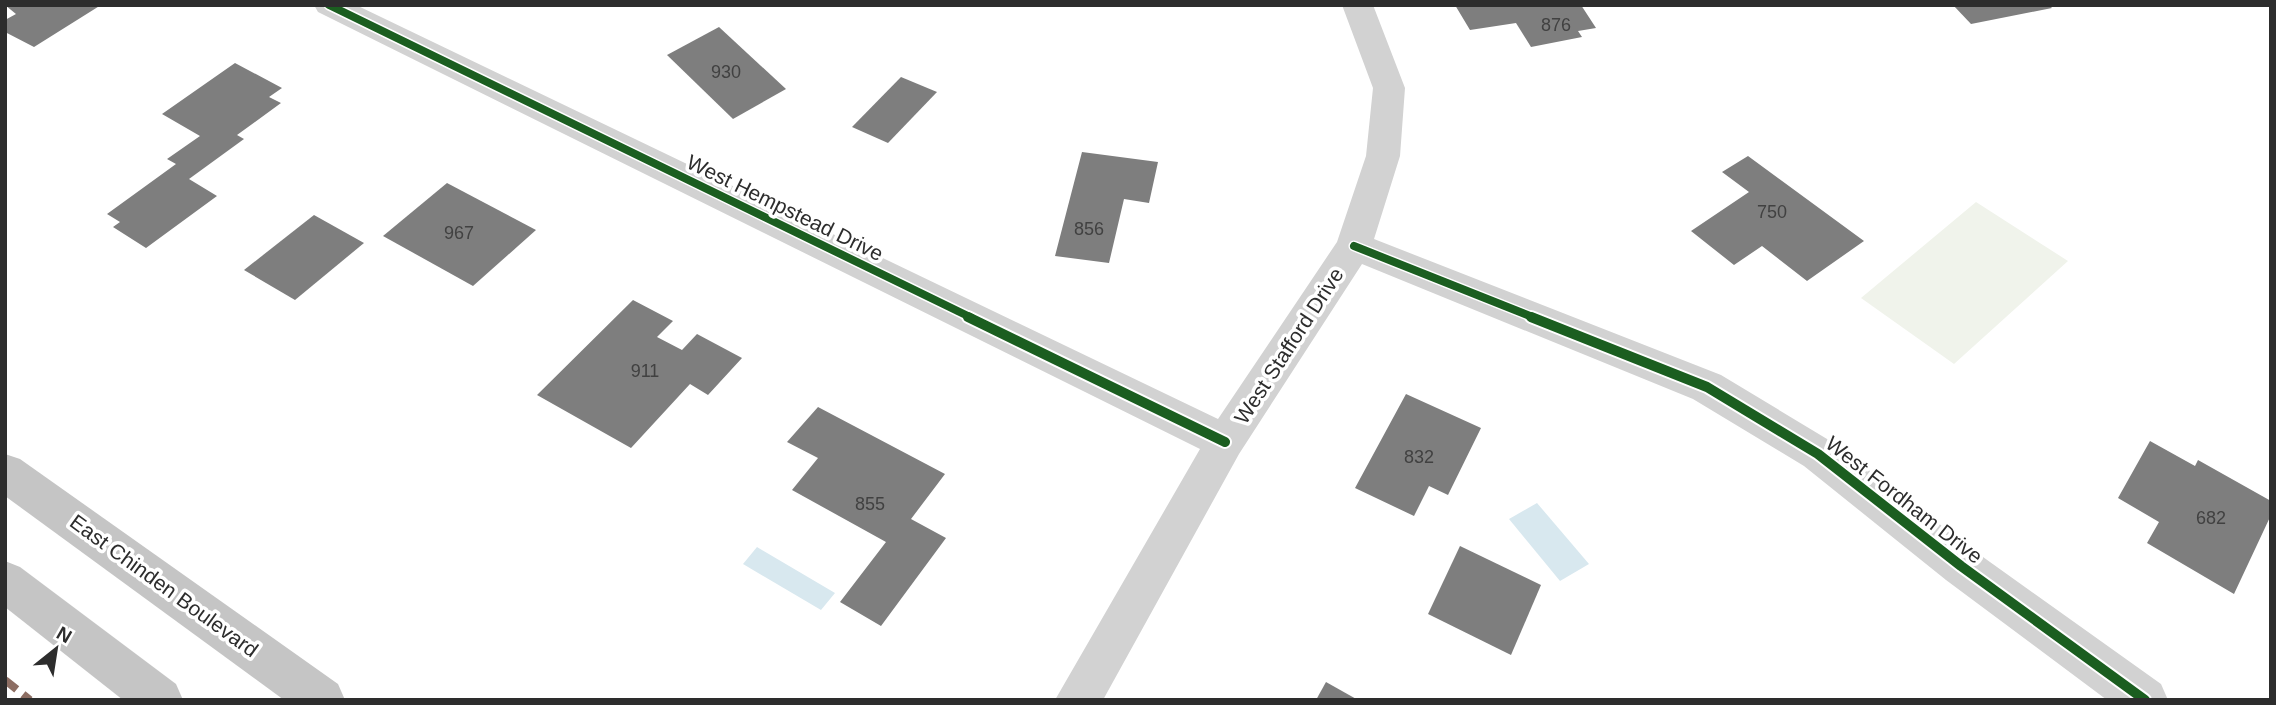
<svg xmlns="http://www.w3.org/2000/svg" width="2276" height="705" font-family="Arial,sans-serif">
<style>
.green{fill:#f0f3eb}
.water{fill:#d8e8ef}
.building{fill:#7e7e7e}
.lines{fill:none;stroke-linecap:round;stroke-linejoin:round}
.street{fill:#d2d2d2;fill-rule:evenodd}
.primary{fill:#c5c5c5;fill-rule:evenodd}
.quiet{stroke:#8d6e63;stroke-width:8;stroke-dasharray:15 8;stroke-linecap:butt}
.cycleway-far1-casing{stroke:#fff;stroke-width:11}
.cycleway-casing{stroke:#fff;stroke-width:14}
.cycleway-far1{stroke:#1b5e20;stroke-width:8}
.cycleway{stroke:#1b5e20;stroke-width:10}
.labels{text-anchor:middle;stroke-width:7;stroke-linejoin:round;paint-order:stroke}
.number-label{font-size:18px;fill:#414141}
.street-label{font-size:21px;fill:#2d2d2d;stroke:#fff}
</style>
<rect width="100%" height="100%" fill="#fff"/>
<!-- green -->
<polygon class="green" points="1976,202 2068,261 1954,364 1861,298"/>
<!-- water -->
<g class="water">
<polygon points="1537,503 1589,564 1560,581 1509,519"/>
<polygon points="757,547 835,593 821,610 743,564"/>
</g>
<!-- building -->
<g class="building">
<polygon points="5,5 101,5 34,47 5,32 5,20 16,14"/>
<polygon points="1455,5 1581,5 1596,28 1578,31 1582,37 1531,47 1516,23 1470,30"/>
<polygon points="1953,5 2049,5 2052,8 1971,24"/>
<polygon points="719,27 786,89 733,119 667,55"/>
<polygon points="235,63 282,88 269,97 281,103 237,135 244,139 189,179 217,196 146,248 113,227 120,222 107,214 176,164 167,159 200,136 162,114"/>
<polygon points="901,77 937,92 888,143 852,127"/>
<polygon points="1082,152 1158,162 1149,203 1124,199 1109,263 1055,256"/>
<polygon points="1748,156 1864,241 1807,281 1762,246 1734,265 1691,231 1749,192 1722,172"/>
<polygon points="447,183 536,230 473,286 383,236"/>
<polygon points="314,215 364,243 295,300 244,270"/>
<polygon points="633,300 673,321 657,337 682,350 697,334 742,358 708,395 690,384 631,448 537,395"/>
<polygon points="1406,394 1481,428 1448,495 1429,486 1414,516 1355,488"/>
<polygon points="818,407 945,474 911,519 946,538 881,626 840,602 886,542 792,490 818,458 787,442"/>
<polygon points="2150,441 2195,466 2198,460 2271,501 2271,515 2234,594 2147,543 2159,522 2118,498"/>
<polygon points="1460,546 1541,585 1511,655 1428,614"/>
<polygon points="1326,682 1358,700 1316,700"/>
</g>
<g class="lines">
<!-- street -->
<polygon class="street" points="314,5 356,5 1218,419 1337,242 1366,156 1373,88 1342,5 1373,5 1405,88 1400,156 1374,239 1721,375 1832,442 1976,552 2161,684 2168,700 2107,700 1946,580 1804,466 1693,399 1362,264 1239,454 1103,700 1055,700 1200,449 318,12"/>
<!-- primary -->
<g class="primary">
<polygon points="5,454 20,459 338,684 345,700 284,700 5,496"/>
<polygon points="5,561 20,567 176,684 183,700 123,700 5,607"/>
</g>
<!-- quiet -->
<polyline class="quiet" points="5,680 30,700"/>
<defs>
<g id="cycleway-far1">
<polyline points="329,5 972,318"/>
<polyline points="1354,246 1535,318"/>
</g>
<g id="cycleway">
<polyline points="968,317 1225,442"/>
<polyline points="1531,317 1707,387 1818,454 1961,566 2145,700"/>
</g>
</defs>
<!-- cycleway-far1 casing -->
<use href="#cycleway-far1" class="cycleway-far1-casing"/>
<!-- cycleway casing -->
<use href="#cycleway" class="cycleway-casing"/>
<!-- cycleway-far1 -->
<use href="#cycleway-far1" class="cycleway-far1"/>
<!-- cycleway -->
<use href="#cycleway" class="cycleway"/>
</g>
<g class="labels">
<!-- number labels -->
<g class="number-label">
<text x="1556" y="31">876</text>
<text x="726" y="78">930</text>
<text x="1772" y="218">750</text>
<text x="1089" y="235">856</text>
<text x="459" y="239">967</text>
<text x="645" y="377">911</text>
<text x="1419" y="463">832</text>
<text x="870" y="510">855</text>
<text x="2211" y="524">682</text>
</g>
<!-- street labels -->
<g class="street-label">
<text transform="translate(785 208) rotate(26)" y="7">West Hempstead Drive</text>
<text transform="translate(1289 346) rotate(-57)" y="7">West Stafford Drive</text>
<text transform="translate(1904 500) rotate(38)" y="7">West Fordham Drive</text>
<text transform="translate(164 586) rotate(36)" y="7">East Chinden Boulevard</text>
</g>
</g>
<!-- border -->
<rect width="2276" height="705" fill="none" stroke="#2d2d2d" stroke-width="14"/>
<!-- north arrow -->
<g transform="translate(56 649) rotate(30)" stroke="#ffffff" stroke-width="5" paint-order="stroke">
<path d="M0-5L12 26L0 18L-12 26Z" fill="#2d2d2d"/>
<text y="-10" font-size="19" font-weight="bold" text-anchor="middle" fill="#2d2d2d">N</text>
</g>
</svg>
